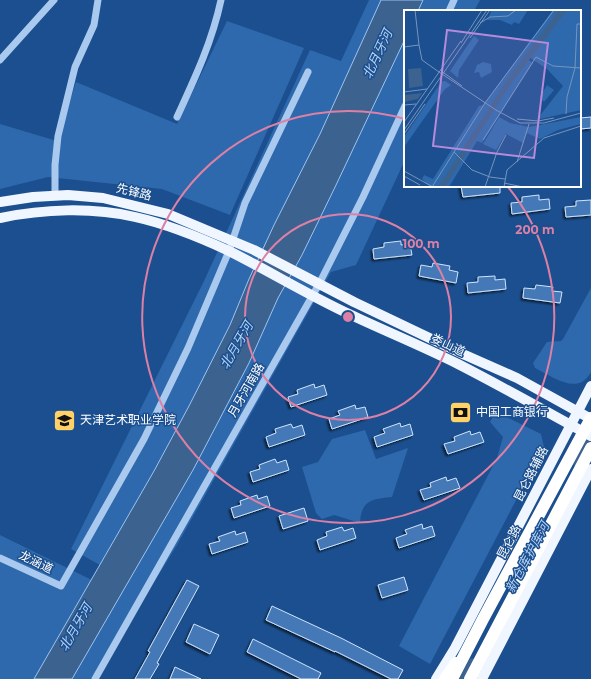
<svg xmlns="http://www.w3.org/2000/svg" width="591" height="679" font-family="Montserrat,'Noto Sans SC',sans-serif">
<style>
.green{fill:#2e69ad}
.water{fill:#3c6290;stroke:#9cc4f0}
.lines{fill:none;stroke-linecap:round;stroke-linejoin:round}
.canal{stroke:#3c6290;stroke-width:7}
.building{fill:#4478b7;stroke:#cfe3fa;filter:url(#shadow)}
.minor{stroke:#a9c9ee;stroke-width:7}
.major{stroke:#f0f6ff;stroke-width:10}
.highway{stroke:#fff;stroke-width:12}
.highway-bridge{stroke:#fff;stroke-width:12}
.ring{fill:none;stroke:#dd80a5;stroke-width:2}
.labels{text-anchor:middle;stroke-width:3;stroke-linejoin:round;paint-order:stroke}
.street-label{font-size:12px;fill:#fff;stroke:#1b4f8f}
.poi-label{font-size:12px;fill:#fff;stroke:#1b4f8f;text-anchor:start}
.water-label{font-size:13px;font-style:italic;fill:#b5d3f5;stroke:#1b4f8f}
.inset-road{fill:none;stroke:#7695bc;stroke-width:1}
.view{fill:#b68bdc;fill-opacity:0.15;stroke:#b68bdc;stroke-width:2}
.inset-edge{fill:none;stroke:#fff;stroke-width:2}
.centre{fill:#dd80a5;stroke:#1b4f8f;stroke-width:2}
.ring-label{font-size:12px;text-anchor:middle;font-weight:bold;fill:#dd80a5;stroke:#1b4f8f;stroke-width:3;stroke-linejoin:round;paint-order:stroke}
</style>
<defs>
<filter id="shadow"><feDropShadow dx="-2" dy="2" stdDeviation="1" flood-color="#0009"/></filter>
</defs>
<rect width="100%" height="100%" fill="#1b4f8f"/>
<!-- green -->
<g class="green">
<polygon points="369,0 480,0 474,11 405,11 405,160 356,265 331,272 177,545 94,679 48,679 109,570 71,549 204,281 310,50 341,61"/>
<polygon points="227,21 304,48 230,215 162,189 48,177 0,189 0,124 57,141 76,82 177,124"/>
<path d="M591,288V372C578,397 552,376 535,368L533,363L547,342L561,341L563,339Z"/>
<polygon points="496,412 541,434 544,447 430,664 399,646 497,458 503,437 490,422"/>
<path d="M365,430L376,459L408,448L392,497C372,499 361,500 360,523L334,515L322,519L316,513L302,467L318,462L332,439Z"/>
<polygon points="0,535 98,583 42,679 0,679"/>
</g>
<!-- water -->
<polygon class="water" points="381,0 423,0 418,11 405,11 405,39 337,183 302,255 278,298 249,363 193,470 72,679 34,679 154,471 189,406 230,325 249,279 274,225 320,134"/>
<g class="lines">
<!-- canal -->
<g class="canal">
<polyline points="577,463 591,435"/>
<polyline points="516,578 535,543"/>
<polyline points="463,679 472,662"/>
</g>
</g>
<!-- building -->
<g class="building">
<polygon points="591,117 591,128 580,129 580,118"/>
<polygon points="461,186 500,186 500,193 463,197"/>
<polygon points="539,195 539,200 549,199 550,209 512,214 511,203 522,202 522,197"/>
<polygon points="591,200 591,215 566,217 565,207 576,206 576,201"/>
<polygon points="401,241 401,245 410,244 412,255 374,259 373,249 384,247 384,243"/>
<polygon points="433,263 450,266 449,270 458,272 456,283 419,276 421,265 432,267"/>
<polygon points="495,276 495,280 505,279 506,289 468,293 467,283 478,282 478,277"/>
<polygon points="536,285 553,287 552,291 562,292 560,303 523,298 524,288 535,289"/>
<polygon points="314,384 315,388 324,385 327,395 291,407 288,397 298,394 297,390"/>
<polygon points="355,405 356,409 365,407 368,417 332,429 329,419 340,415 338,411"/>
<polygon points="400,423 401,427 410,424 413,435 377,447 374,437 385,433 383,429"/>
<polygon points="291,424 293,428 302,425 305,435 269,447 266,437 276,433 275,429"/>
<polygon points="470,431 471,435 480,432 484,442 448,454 444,444 455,441 454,437"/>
<polygon points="275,459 277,463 286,460 289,470 253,482 250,472 260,469 259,465"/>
<polygon points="446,477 447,481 456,478 460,488 424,500 420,490 431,487 430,483"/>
<polygon points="257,495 258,499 267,496 270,506 234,518 231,508 241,505 240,501"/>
<polygon points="304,508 308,521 283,529 279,516"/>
<polygon points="422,524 423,529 432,526 435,536 399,548 396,538 407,534 405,530"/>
<polygon points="342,527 344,531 353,528 356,538 320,550 317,540 327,536 326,532"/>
<polygon points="235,531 236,535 245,532 248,542 212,554 209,544 220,541 218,537"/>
<polygon points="404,577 408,590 382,598 378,585"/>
<polygon points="187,580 199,586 157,663 159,664 150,679 135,679 150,652 148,651"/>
<polygon points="272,606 341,638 403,670 398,679 391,679 335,651 335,652 266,620"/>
<polygon points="194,624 219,635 210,654 186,642"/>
<polygon points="253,639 321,673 318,679 301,679 247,652"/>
<polygon points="175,667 201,679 170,679"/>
</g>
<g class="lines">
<!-- minor -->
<g class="minor">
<polyline points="449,11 454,0"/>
<polyline points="0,60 54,0"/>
<path d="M177,117C195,78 212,42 221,0"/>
<polyline points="55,193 55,165 58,136 75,67 94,25 98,0"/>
<polyline points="0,558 61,586 144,439 188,348 229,251 245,203 308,72"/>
<polyline points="95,679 319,284 363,197 405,106"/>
</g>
<!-- major -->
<g class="major">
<polyline points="0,202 33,197 68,195 103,198 168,214 254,250 354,302 465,355 517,378 591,419"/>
<path d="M0,218C43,209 92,207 135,217C167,224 199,237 229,251C269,271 308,295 349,314C385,331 422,346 458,364C503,387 547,412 591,436"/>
<polyline points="436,679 455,648 591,386"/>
<polyline points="482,679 591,469"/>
</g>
<!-- highway -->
<g class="highway">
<polyline points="445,679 456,663"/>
<polyline points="470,679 591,448"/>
</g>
<!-- highway-bridge -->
<polyline class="highway-bridge" points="452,679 483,619 591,418"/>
</g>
<!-- distance rings -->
<g class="ring">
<circle cx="348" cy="317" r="103"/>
<path d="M508 187A206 206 0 1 1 405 119"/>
</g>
<!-- icons -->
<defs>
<symbol id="bank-square" viewBox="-11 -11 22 22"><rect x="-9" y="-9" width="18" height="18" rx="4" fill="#ffd166" stroke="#1b4f8f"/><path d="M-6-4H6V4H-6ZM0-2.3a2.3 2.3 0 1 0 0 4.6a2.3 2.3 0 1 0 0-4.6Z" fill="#111"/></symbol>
<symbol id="school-square" viewBox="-11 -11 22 22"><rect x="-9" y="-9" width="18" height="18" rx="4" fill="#ffd166" stroke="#1b4f8f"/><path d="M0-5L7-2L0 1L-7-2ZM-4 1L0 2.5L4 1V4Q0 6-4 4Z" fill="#111"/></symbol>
</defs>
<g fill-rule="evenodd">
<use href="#bank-square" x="448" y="400" width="25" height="25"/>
<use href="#school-square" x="52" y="408" width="25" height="25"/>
</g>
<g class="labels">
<!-- street labels -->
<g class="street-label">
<text transform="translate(134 192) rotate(14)" y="4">先锋路</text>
<text transform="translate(448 345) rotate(25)" y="4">娄山道</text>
<text transform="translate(246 390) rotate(-60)" y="4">月牙河南路</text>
<text transform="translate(531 474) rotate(-63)" y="4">昆仑路辅路</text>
<text transform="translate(509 542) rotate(-62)" y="4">昆仑路</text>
<text transform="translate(36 562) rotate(26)" y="4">龙涵道</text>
</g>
<!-- poi labels -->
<g class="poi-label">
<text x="476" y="416">中国工商银行</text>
<text x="80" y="424">天津艺术职业学院</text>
</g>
<!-- water labels -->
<g class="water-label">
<text transform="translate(377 54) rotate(-65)" y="5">北月牙河</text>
<text transform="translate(236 345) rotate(-60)" y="5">北月牙河</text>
<text transform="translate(527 557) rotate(-62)" y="5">新仓库护库河</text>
<text transform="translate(75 627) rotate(-60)" y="5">北月牙河</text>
</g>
</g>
<!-- overview -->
<g transform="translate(404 10)">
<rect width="177" height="177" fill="#1b4f8f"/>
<path d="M88,0H124L115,14L110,12L108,15L96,10H83ZM149,0H159L123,49L129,53L78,133L73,131L45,177H26L18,169L20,165L29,169L75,96L79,95ZM160,0H177V100L136,109L134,108L159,76L143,59L125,47ZM70,26L75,30L55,60L54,68L46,61ZM79,52L87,54L88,62L77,68L75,62L70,63L73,55ZM41,71L47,75L41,79L0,137V127L37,72ZM143,75L150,80L140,92L136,87ZM95,107L106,113L125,117L177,107V114L154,120L136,129L123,123L119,133L102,124L92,140L79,134Z" fill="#2e69ad"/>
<path d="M155,0H163L106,75L41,177H34L107,64ZM17,58L19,76L5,78L4,59ZM18,83L14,89L0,92V85Z" fill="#3c6290"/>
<path class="inset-road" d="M11,0L15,35M76,13L86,7L104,6L112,0M66,28L86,0M57,33L78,0M0,37L15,35L18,50L35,62M36,60L58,76M35,62L92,100L116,113H140L177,103M0,82L23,79M0,95L12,94M162,104L163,87L171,58L173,14H177M113,109L134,111L150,108M0,112L57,31M0,120L83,0M0,124L21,94M79,130L132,47L149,56L177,58M50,142L68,160L86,167L101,169M113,152L125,114M0,161L29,177M0,166L16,175M100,173L119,177M28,177L81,93L150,0M81,177L93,142L102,125M100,177L103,160L140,128L177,116"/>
<path class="view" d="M43,20L144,33L130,148L29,136Z"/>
<rect width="177" height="177" class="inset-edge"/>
</g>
<circle cx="348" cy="317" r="6" class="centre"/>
<g class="ring-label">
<text x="535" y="234">200 m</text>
<text x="421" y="248">100 m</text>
</g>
</svg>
